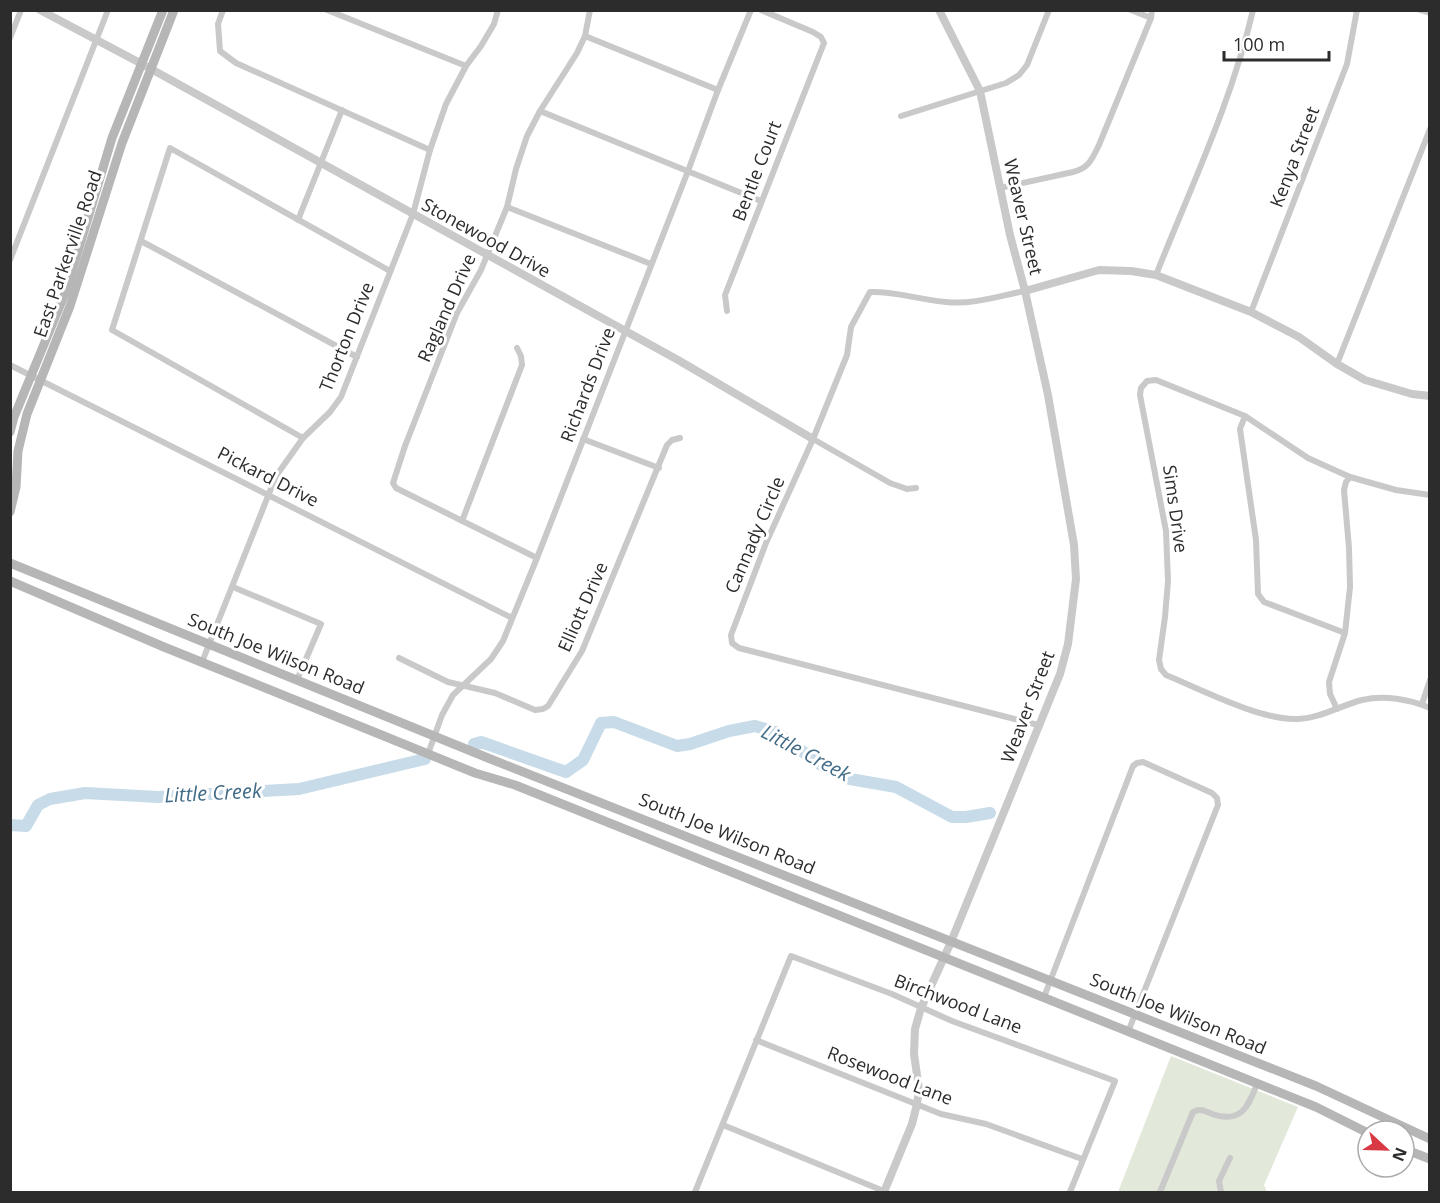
<svg xmlns="http://www.w3.org/2000/svg" width="1440" height="1203" font-family="'Open Sans',sans-serif">
<style>
.green{fill:#e2e9da}
.lines{fill:none;stroke-linecap:round;stroke-linejoin:round}
.river{stroke:#c7dbe8;stroke-width:12}
.minor{stroke:#c9c9c9;stroke-width:6}
.tertiary{stroke:#c9c9c9;stroke-width:8}
.secondary{stroke:#b6b6b6;stroke-width:9}
.labels{text-anchor:middle;stroke-width:6;stroke-linejoin:round;paint-order:stroke}
.street-label{font-size:18px;fill:#2c2c2c;stroke:#fff}
.water-label{font-size:20px;font-style:italic;fill:#416b87;stroke:#fff}
</style>
<rect width="100%" height="100%" fill="#fff"/>
<!-- green -->
<polygon class="green" points="1171,1056 1298,1107 1264,1185 1267,1192 1118,1192"/>
<g class="lines">
<!-- river -->
<g class="river">
<polyline points="474,744 481,742 566,772 583,760 601,723 614,722 677,746 690,744 729,731 755,726 775,732 823,766 850,779 896,787 952,817 966,817 990,813"/>
<polyline points="10,825 26,826 38,805 50,799 85,793 158,797 299,789 425,759"/>
</g>
<!-- minor -->
<g class="minor">
<polyline points="223,10 218,24 220,51 236,63 430,150"/>
<polyline points="327,10 466,66"/>
<polyline points="1131,10 1151,18"/>
<polyline points="1420,10 1430,13"/>
<polyline points="585,36 718,90"/>
<polyline points="10,38 21,10"/>
<polyline points="540,111 761,201"/>
<polyline points="901,116 1006,83 1019,75 1027,65 1049,10"/>
<path d="M1000,188L1073,172C1089,168 1092,159 1099,145L1151,18L1152,10"/>
<polyline points="507,207 651,264"/>
<polyline points="298,220 342,110"/>
<polyline points="141,241 357,357"/>
<polyline points="10,260 108,10"/>
<path d="M1156,275C1190,189 1232,101 1253,10"/>
<path d="M1025,291C999,296 972,305 946,302C920,300 896,291 870,292L851,327L847,355L813,439L766,543L731,635L732,643L739,648L1038,725"/>
<polyline points="727,311 725,295 824,43 821,37 813,32 761,10"/>
<polyline points="1251,312 1347,64 1357,10"/>
<polyline points="1337,364 1430,129"/>
<polyline points="10,365 512,618"/>
<polyline points="1245,416 1240,429 1256,540 1258,594 1264,602 1345,633"/>
<polyline points="303,438 112,330 170,148 390,271"/>
<polyline points="583,439 659,468"/>
<polyline points="813,439 890,483 907,489 916,488"/>
<path d="M1430,495L1396,490L1350,477L1308,458L1245,416L1156,380L1147,381L1141,388L1140,395L1166,531L1168,581L1165,617L1159,660L1161,669L1166,675C1200,689 1260,720 1296,719C1319,719 1339,706 1362,700C1384,695 1409,699 1430,708"/>
<polyline points="462,521 522,365 521,356 517,348"/>
<polyline points="537,558 396,488 393,483 405,446 457,313 481,270 507,207 516,169 527,136 540,111 577,53 585,36 590,10"/>
<polyline points="233,587 321,624 297,680"/>
<polyline points="399,658 448,682 495,693 535,710 543,709 548,706 582,651 667,445 672,440 680,438"/>
<polyline points="202,662 276,476 303,438 330,412 341,397 413,214 430,150 446,104 466,66 481,46 494,24 498,10"/>
<polyline points="1422,704 1430,680"/>
<polyline points="1337,709 1330,694 1329,682 1345,633 1350,587 1349,548 1344,490 1346,482 1350,477"/>
<polyline points="428,754 442,715 453,695 491,659 503,641 537,558 688,171 718,90 751,10"/>
<polyline points="1044,997 1133,766 1137,763 1143,762 1212,793 1217,798 1218,805 1128,1032"/>
<polyline points="756,1040 941,1114 986,1124 1082,1159"/>
<polyline points="723,1125 886,1192"/>
<polyline points="695,1192 791,956 892,994 952,1021 1115,1081 1070,1192"/>
<path d="M1160,1192L1193,1112C1200,1108 1205,1111 1212,1114C1241,1124 1248,1107 1257,1084"/>
<polyline points="1221,1192 1219,1181 1230,1158"/>
</g>
<!-- tertiary -->
<g class="tertiary">
<polyline points="40,10 142,64 678,360 813,439"/>
<polyline points="1025,291 1099,270 1131,271 1156,275 1251,312 1299,337 1337,364 1365,380 1412,394 1430,396"/>
<polyline points="884,1192 912,1124 917,1104 919,1089 914,1054 915,1029 921,1008 951,942 1060,674 1068,644 1076,579 1074,545 1048,395 1025,291 1010,235 980,91 939,10"/>
</g>
<!-- secondary -->
<g class="secondary">
<polyline points="10,432 14,417 66,291 112,138 163,10"/>
<polyline points="10,512 16,487 18,451 27,414 70,306 122,143 174,10"/>
<polyline points="10,563 488,758 1316,1086 1430,1139"/>
<polyline points="10,581 164,647 379,734 475,773 515,785 1316,1107 1368,1133"/>
<polyline points="1404,1149 1430,1159"/>
</g>
</g>
<g class="labels">
<!-- street labels -->
<g class="street-label">
<text transform="translate(1295 157) rotate(-69)" y="6">Kenya Street</text>
<text transform="translate(757 171) rotate(-69)" y="6">Bentle Court</text>
<text transform="translate(1023 217) rotate(77)" y="6">Weaver Street</text>
<text transform="translate(486 238) rotate(29)" y="6">Stonewood Drive</text>
<text transform="translate(68 254) rotate(-71)" y="6">East Parkerville Road</text>
<text transform="translate(447 308) rotate(-66)" y="6">Ragland Drive</text>
<text transform="translate(347 337) rotate(-68)" y="6">Thorton Drive</text>
<text transform="translate(588 385) rotate(-69)" y="6">Richards Drive</text>
<text transform="translate(268 477) rotate(27)" y="6">Pickard Drive</text>
<text transform="translate(1175 509) rotate(82)" y="6">Sims Drive</text>
<text transform="translate(755 535) rotate(-67)" y="6">Cannady Circle</text>
<text transform="translate(583 607) rotate(-66)" y="6">Elliott Drive</text>
<text transform="translate(276 654) rotate(22)" y="6">South Joe Wilson Road</text>
<text transform="translate(1028 707) rotate(-69)" y="6">Weaver Street</text>
<text transform="translate(727 834) rotate(22)" y="6">South Joe Wilson Road</text>
<text transform="translate(958 1004) rotate(21)" y="6">Birchwood Lane</text>
<text transform="translate(1178 1014) rotate(22)" y="6">South Joe Wilson Road</text>
<text transform="translate(890 1076) rotate(21)" y="6">Rosewood Lane</text>
</g>
<!-- water labels -->
<g class="water-label">
<text transform="translate(806 753) rotate(28)" y="7">Little Creek</text>
<text transform="translate(213 793) rotate(-3)" y="7">Little Creek</text>
</g>
</g>
<!-- border -->
<rect width="1440" height="1203" fill="none" stroke="#2c2c2c" stroke-width="24"/>
<!-- north arrow -->
<g transform="translate(1386 1149) rotate(112)"><circle r="28" fill="#ffffff" stroke="#ababab" stroke-width="1.5"/>
<path d="M0-4.5L10 22L0 15L-10 22Z" fill="#d83942"/>
<text y="-9" font-size="16" font-weight="bold" text-anchor="middle" fill="#2c2c2c">N</text>
</g>
<!-- scale -->
<path d="M1224 51v9h105v-9" fill="none" stroke="#2c2c2c" stroke-width="3"/>
<text x="1233" y="51" font-size="18" fill="#2c2c2c" stroke="#ffffff" stroke-width="4.5" paint-order="stroke">100 m</text>
</svg>
